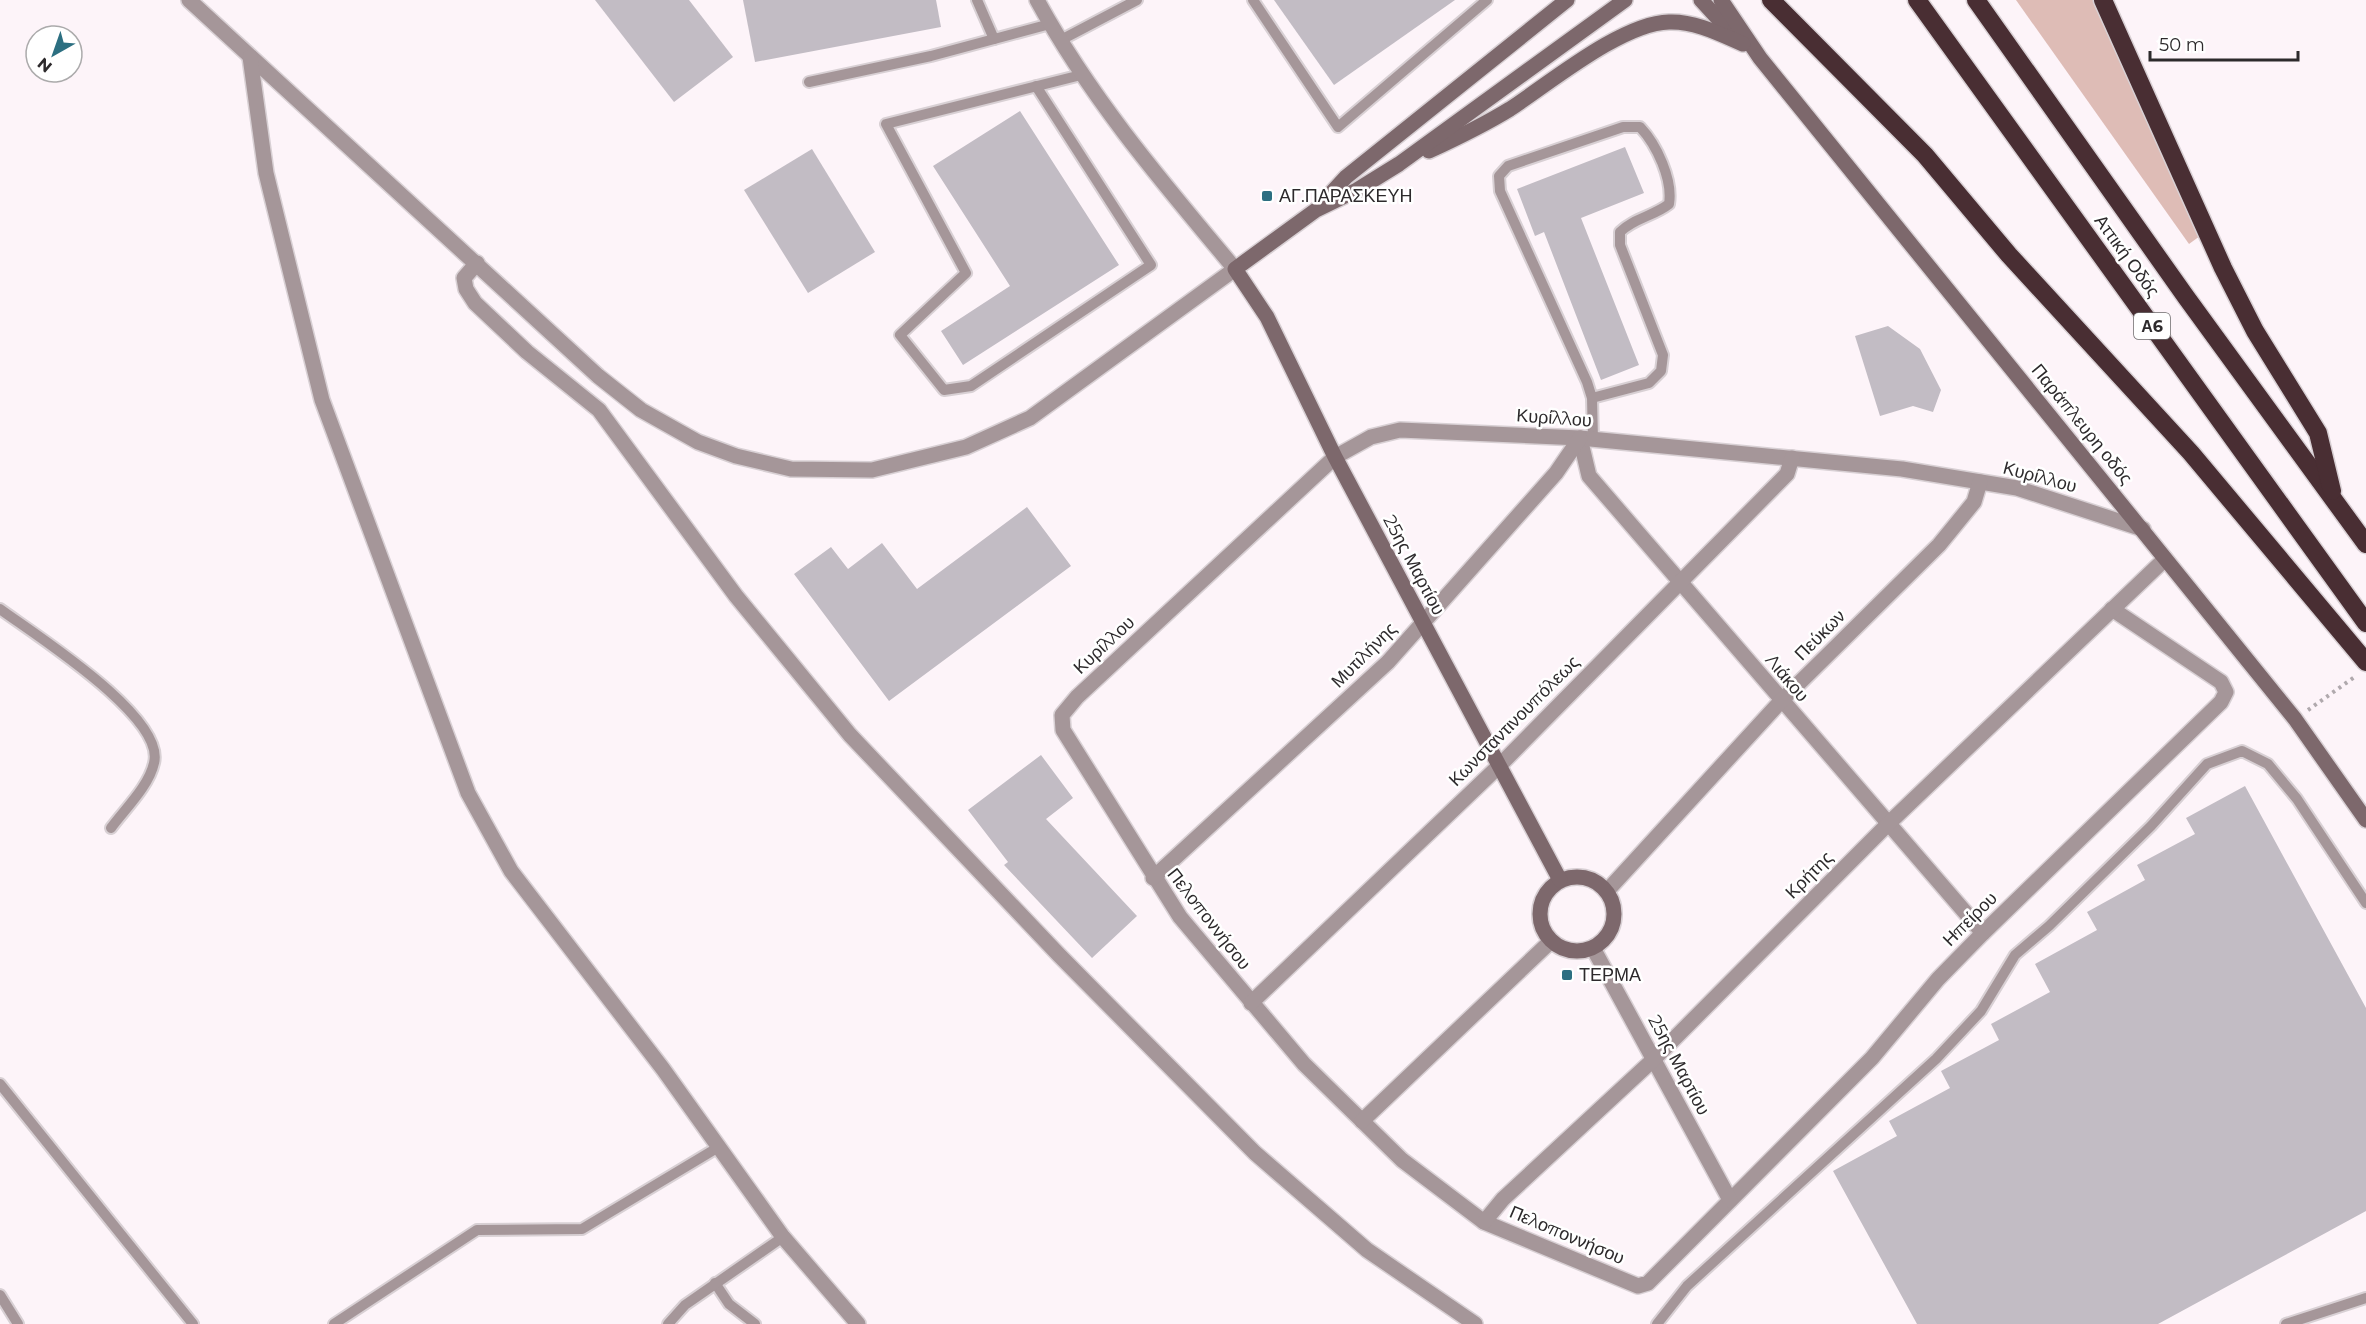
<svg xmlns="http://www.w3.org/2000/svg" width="2366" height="1324" font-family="Montserrat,sans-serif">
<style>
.forest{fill:#debcb6}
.building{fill:#c2bcc4}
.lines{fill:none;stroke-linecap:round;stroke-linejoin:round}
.lane-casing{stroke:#d8d0d4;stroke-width:14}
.street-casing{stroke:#d8d0d4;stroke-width:18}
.secondary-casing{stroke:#d8d0d4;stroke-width:18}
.highway-casing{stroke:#d8d0d4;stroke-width:21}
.path{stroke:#b0a9ad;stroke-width:4;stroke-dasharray:3 4.5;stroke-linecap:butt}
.lane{stroke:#a59699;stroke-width:10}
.street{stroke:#a59699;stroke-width:15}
.secondary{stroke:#7d686c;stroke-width:15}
.highway{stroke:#492e33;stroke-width:18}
.poi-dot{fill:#2c6f81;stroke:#fff;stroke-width:2}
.labels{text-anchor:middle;stroke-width:5;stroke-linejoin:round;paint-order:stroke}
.shield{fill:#fff;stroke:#6c6a6b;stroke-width:1.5}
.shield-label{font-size:16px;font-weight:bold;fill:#2d2a2c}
.poi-label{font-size:18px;fill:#2d2a2c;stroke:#fff;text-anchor:start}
.street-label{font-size:18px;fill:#2d2a2c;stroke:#fff}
</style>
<rect width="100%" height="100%" fill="#fdf4f9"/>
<!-- forest -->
<polygon class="forest" points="2016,0 2095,0 2200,236 2189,244"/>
<!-- building -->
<g class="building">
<polygon points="595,0 689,0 733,57 674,102"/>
<polygon points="743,0 936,0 941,27 755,62"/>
<polygon points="1274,0 1455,0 1334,85"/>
<polygon points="1020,111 1119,265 963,365 941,331 1010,286 933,166"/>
<polygon points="1625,147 1644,193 1581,218 1639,365 1601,380 1544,232 1535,236 1517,189"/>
<polygon points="812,149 875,252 808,293 744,190"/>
<polygon points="1888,326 1920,349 1941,390 1933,412 1913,406 1880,416 1855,336"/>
<polygon points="1027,507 1071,566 889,701 794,574 831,547 848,569 882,543 917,589"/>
<polygon points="1041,755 1073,798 1046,819 1137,916 1092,958 1004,865 1008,862 968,810"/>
<polygon points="2245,786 2366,1008 2366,1211 2158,1324 1917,1324 1833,1171 1897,1136 1889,1121 1950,1088 1941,1071 1999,1040 1991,1024 2050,992 2035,964 2097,930 2087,912 2145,880 2137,865 2195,834 2186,818"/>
</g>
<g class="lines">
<defs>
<g id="lane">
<polyline points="977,0 994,39"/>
<polyline points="1253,0 1338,127 1487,0"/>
<polyline points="1059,41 1137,0"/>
<polyline points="809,82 931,56 1050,24"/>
<polyline points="1036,86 1151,265 971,386 944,390 900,335 966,273 886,124 1081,75"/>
<path d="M1592,398L1649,383L1661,371L1663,355L1620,245V232C1634,218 1654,216 1669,204C1673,180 1657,145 1640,127H1623L1508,166L1499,176L1500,191L1587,382L1592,398L1593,440"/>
<path d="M0,609C34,634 166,717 154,763C149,786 125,809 111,828"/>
<polyline points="0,1084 193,1324"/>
<polyline points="715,1283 729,1304 755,1324"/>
<polyline points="0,1295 18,1324"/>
<polyline points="334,1324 477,1230 582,1229 717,1148"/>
<polyline points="668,1324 685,1305 783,1237"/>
<polyline points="1657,1324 1687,1286 1936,1059 1981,1011 2015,955 2049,926 2151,826 2207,764 2242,751 2268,764 2297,799 2366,903"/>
<polyline points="2286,1324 2366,1298"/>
</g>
<g id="street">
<path d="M189,0L598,376L641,410L698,442L736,456L791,469L872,470L966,447L1030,418L1235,269C1163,183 1091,99 1037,0"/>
<polyline points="250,57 266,173 322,400 468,793 511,871 663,1069 783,1237 858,1324"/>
<polyline points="477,263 464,278 466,289 475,303 527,352 599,410 736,596 850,735 1059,955 1255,1153 1367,1250 1475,1324"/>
<polyline points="1580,438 1589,476 1983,933"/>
<polyline points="2112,609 2221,682 2226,692 2221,702 1983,933 1938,979 1872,1058 1648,1283 1638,1286 1484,1222 1402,1160 1304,1064 1180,917 1063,730 1062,715 1077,697 1335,457 1371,437 1400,430 1580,438 1902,469 2017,488 2143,529"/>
<polyline points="1153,878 1388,662 1556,473 1580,438"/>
<polyline points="1607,891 1781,701 1939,545 1974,502 1980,482"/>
<polyline points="1593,948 1730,1200"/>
<polyline points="1251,1003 1500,765 1787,474 1792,458"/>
<polyline points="1362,1121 1551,941"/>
<polyline points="1484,1222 1503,1199 1654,1059 1888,824 2165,559"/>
</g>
<g id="secondary">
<polyline points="1701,0 1733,35"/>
<polyline points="1721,0 1760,58 2295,719 2366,820"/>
<path d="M1429,151C1457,138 1484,125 1510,109C1550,83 1622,23 1669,22C1695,21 1720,34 1743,44"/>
<polyline points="1322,203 1346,177 1567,0"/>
<circle cx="1577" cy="914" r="37"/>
<polyline points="1560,880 1335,457 1267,317 1235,269 1316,210 1357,190 1399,164 1625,0"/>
</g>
<g id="highway">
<polyline points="1771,0 1925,155 2009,255 2191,453 2366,662"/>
<polyline points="1917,0 2366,623"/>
<polyline points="1976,0 2186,297 2366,544"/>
<polyline points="2103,0 2223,268 2255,331 2318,433 2332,491"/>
</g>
</defs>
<!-- lane casing -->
<use href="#lane" class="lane-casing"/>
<!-- street casing -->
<use href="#street" class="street-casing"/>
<!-- secondary casing -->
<use href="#secondary" class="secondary-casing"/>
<!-- highway casing -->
<use href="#highway" class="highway-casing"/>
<!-- path -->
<polyline class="path" points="2308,710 2356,676"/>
<!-- lane -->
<use href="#lane" class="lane"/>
<!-- street -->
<use href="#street" class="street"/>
<!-- secondary -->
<use href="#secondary" class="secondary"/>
<!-- highway -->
<use href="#highway" class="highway"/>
</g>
<!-- markers -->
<g class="poi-dot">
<rect x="1261" y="190" width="12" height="12" rx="3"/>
<rect x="1561" y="969" width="12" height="12" rx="3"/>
</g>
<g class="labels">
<!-- shield labels -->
<rect class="shield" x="2134" y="313" width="36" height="26" rx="4.5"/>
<g class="shield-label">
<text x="2152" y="332">Α6</text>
</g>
<!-- poi labels -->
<g class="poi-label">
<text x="1279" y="202">ΑΓ.ΠΑΡΑΣΚΕΥΗ</text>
<text x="1579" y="981">ΤΕΡΜΑ</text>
</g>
<!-- street labels -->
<g class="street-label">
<text transform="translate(2127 256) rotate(54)" y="6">Αττική Οδός</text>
<text transform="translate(1554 418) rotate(4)" y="6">Κυρίλλου</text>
<text transform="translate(2082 424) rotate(51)" y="6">Παράπλευρη οδός</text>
<text transform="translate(2040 477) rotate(15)" y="6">Κυρίλλου</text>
<text transform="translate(1414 565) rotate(62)" y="6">25ης Μαρτίου</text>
<text transform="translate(1820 635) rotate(-45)" y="6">Πεύκων</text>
<text transform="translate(1104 645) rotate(-43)" y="6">Κυρίλλου</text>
<text transform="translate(1364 655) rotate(-45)" y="6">Μυτιλήνης</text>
<text transform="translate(1787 678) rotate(50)" y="6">Λιάκου</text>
<text transform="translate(1514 721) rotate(-45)" y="6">Κωνσταντινουπόλεως</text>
<text transform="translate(1809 875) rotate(-45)" y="6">Κρήτης</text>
<text transform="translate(1209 919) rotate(52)" y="6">Πελοποννήσου</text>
<text transform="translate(1970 919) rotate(-45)" y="6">Ηπείρου</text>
<text transform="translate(1679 1065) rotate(62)" y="6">25ης Μαρτίου</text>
<text transform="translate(1567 1235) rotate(23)" y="6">Πελοποννήσου</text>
</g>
</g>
<!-- north arrow -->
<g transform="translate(54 54) rotate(220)"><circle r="28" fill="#ffffff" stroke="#abaaab" stroke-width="1.5"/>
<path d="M0-4.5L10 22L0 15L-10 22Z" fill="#2c6f81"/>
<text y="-9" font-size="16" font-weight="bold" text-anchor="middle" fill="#2d2a2c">N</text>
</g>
<!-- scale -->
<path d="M2150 51v9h148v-9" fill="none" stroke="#2d2a2c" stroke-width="3"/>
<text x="2159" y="51" font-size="18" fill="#2d2a2c" stroke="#ffffff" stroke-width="4.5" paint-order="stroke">50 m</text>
</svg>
